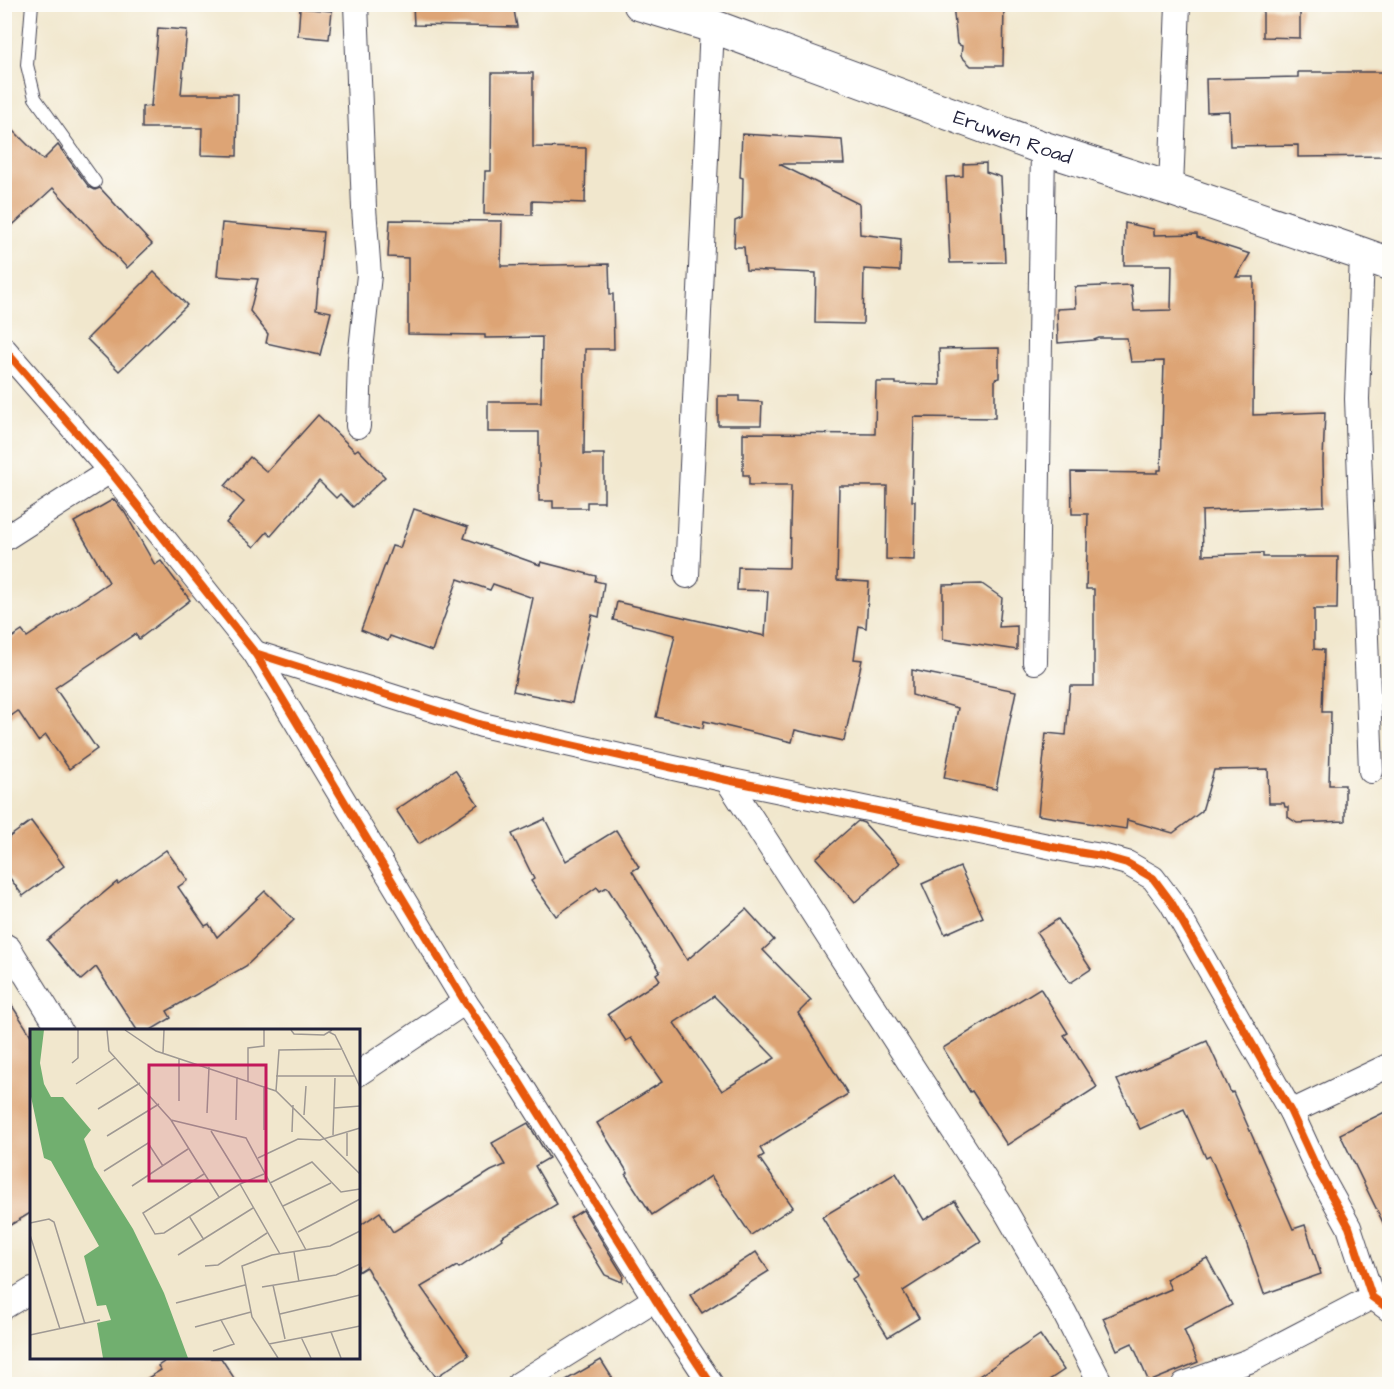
<svg xmlns="http://www.w3.org/2000/svg" width="1394" height="1389" font-family="'Architects Daughter',sans-serif">
<style>
.building{fill:#dda474;fill-rule:evenodd}
.lines{fill:none;stroke-linecap:round;stroke-linejoin:round}
.lane-casing{stroke:#414051;stroke-width:14}
.street-casing{stroke:#414051;stroke-width:26}
.secondary-casing{stroke:#414051;stroke-width:35}
.lane{stroke:#fff;stroke-width:12}
.street{stroke:#fff;stroke-width:24}
.secondary{stroke:#fff;stroke-width:33}
.cycleway-casing{stroke:#fdfcf7;stroke-width:11}
.cycleway{stroke:#e8590c;stroke-width:8}
.labels{text-anchor:middle;stroke-width:5;stroke-linejoin:round;paint-order:stroke}
.street-label{font-size:20px;fill:#22223b;stroke:#fdfcf7}
.inset-road{fill:none;stroke:#9e9893;stroke-width:1.5}
.view{fill:#c2185b;fill-opacity:0.15;stroke:#c2185b;stroke-width:3}
.inset-edge{fill:none;stroke:#22223b;stroke-width:3}
</style>
<rect width="100%" height="100%" fill="#fdfcf7"/>
<filter id="ink" filterUnits="userSpaceOnUse"><feTurbulence type="fractalNoise" baseFrequency=".0167" numOctaves="2"/><feDisplacementMap in="SourceGraphic" scale="12" xChannelSelector="R" yChannelSelector="G"/><feConvolveMatrix kernelMatrix="1 2 1 2 8 2 1 2 1" color-interpolation-filters="sRGB"/></filter>
<filter id="wash" filterUnits="userSpaceOnUse"><feTurbulence type="fractalNoise" baseFrequency=".008" numOctaves="4" result="noise"/><feDisplacementMap in="SourceGraphic" scale="24" xChannelSelector="R" yChannelSelector="G"/><feGaussianBlur stdDeviation="1.35" result="paint"/><feColorMatrix in="noise" values="0 0 0 0 0 0 0 0 0 0 0 0 0 0 0 0 0 1.4 0 .05"/><feComposite in="paint" operator="in"/></filter>
<g filter="url(#wash)">
<rect width="100%" height="100%" fill="#f1e7cd"/>
<g id="blocks">
<!-- building -->
<g class="building">
<polygon points="413,4 513,4 517,27 414,25"/>
<polygon points="953,4 1004,4 1003,66 971,66 961,56 962,46 957,44"/>
<polygon points="300,8 332,11 329,39 298,36"/>
<polygon points="1263,8 1300,9 1300,38 1263,37"/>
<polygon points="158,28 187,30 181,94 238,94 237,156 201,155 202,128 142,128 142,107 151,106"/>
<polygon points="1298,72 1389,72 1389,156 1298,157 1298,145 1230,146 1229,111 1207,112 1206,79 1298,77"/>
<polygon points="492,73 533,73 533,147 586,148 585,203 532,201 532,215 484,214 485,171 491,171"/>
<polygon points="4,121 43,160 58,145 89,187 95,190 100,188 152,244 127,268 53,188 4,233"/>
<polygon points="742,134 842,140 844,164 779,164 859,204 860,234 901,239 900,271 864,269 863,324 815,323 816,273 746,270 744,247 734,247 735,221 742,218 743,178 740,177"/>
<polygon points="986,163 986,172 1001,177 1005,262 950,263 946,177 963,176 963,164"/>
<polygon points="390,220 502,221 501,266 609,264 610,294 613,294 614,349 585,349 584,454 604,454 604,502 587,502 587,508 553,508 553,501 539,501 539,432 488,432 488,402 541,402 542,337 485,338 485,335 408,334 408,258 388,257"/>
<polygon points="222,223 323,232 316,309 331,312 320,355 266,343 268,334 250,311 258,279 217,276"/>
<polygon points="1125,223 1154,229 1154,235 1197,234 1197,237 1250,254 1236,277 1254,277 1253,415 1325,412 1323,460 1324,506 1202,511 1203,555 1263,553 1263,557 1338,557 1337,609 1314,609 1314,649 1324,650 1322,712 1331,712 1329,785 1345,785 1345,821 1297,823 1288,817 1288,807 1285,807 1284,803 1269,803 1268,769 1214,770 1202,811 1173,833 1127,820 1126,829 1038,815 1046,733 1066,735 1070,686 1094,686 1094,589 1086,589 1088,514 1072,514 1071,472 1158,473 1158,470 1161,470 1164,361 1131,362 1127,338 1099,338 1094,340 1058,343 1057,309 1076,308 1075,287 1131,285 1134,311 1171,310 1172,265 1124,265"/>
<polygon points="154,272 187,305 119,371 87,339"/>
<polygon points="999,348 999,378 995,379 995,418 914,417 912,501 915,501 914,560 886,559 887,486 839,486 837,580 869,582 866,628 859,626 854,659 862,660 844,741 795,730 792,742 704,721 703,728 656,717 675,635 613,620 617,602 765,636 768,591 737,590 738,567 789,568 791,485 749,485 749,475 743,475 743,433 875,434 876,382 896,382 896,384 940,385 939,349"/>
<polygon points="718,396 739,396 739,401 762,402 761,425 718,425"/>
<polygon points="318,415 355,451 358,449 385,477 353,507 340,494 336,498 319,481 271,536 267,532 254,547 226,523 244,502 225,486 250,457 267,472"/>
<polygon points="114,499 125,513 155,565 161,561 190,600 139,639 135,634 55,688 97,749 69,769 46,735 38,741 18,711 4,721 4,643 22,631 27,637 109,582 74,522"/>
<polygon points="414,509 468,527 464,538 540,565 541,562 596,576 595,581 604,583 599,617 592,615 572,703 513,691 533,598 493,584 490,590 458,579 432,651 390,636 388,641 361,630 392,546 400,548"/>
<polygon points="982,584 1002,598 999,627 1017,626 1017,650 943,639 943,585"/>
<polygon points="912,670 1016,691 996,789 944,778 958,708 912,695"/>
<polygon points="455,770 478,804 419,844 396,810"/>
<path d="M545,819L566,861L616,830L639,867L632,871L687,960L746,909L774,940L763,950L811,1000L798,1013L848,1094L760,1148L764,1155L759,1158L793,1207L751,1235L711,1176L652,1215L626,1175L628,1173L597,1123L662,1082L631,1038L626,1041L608,1014L660,980L656,974L660,971L607,887L600,891L597,887L556,916L531,881L534,879L512,834ZM714,996L775,1058L722,1091L674,1023Z"/>
<polygon points="31,821 64,866 23,896 4,870 4,841"/>
<polygon points="858,821 864,823 900,863 855,902 816,858"/>
<polygon points="166,850 188,880 178,887 205,926 209,924 217,937 265,891 294,920 246,966 167,1011 171,1018 151,1030 137,1030 96,967 81,980 47,940 117,882 118,884"/>
<polygon points="960,867 983,917 945,934 922,884"/>
<polygon points="1058,919 1091,969 1070,983 1037,933"/>
<polygon points="1040,988 1068,1033 1064,1035 1097,1087 1007,1145 972,1091 970,1092 943,1048"/>
<polygon points="4,993 32,1037 32,1212 4,1229"/>
<polygon points="1207,1041 1231,1093 1233,1092 1293,1229 1305,1225 1321,1274 1264,1294 1244,1236 1210,1156 1206,1158 1184,1109 1140,1129 1117,1080"/>
<polygon points="1389,1110 1389,1235 1340,1134"/>
<polygon points="528,1123 549,1158 535,1166 557,1204 501,1237 502,1239 459,1268 457,1266 421,1287 469,1355 436,1377 404,1332 366,1267 358,1272 358,1227 380,1212 393,1232 491,1171 505,1165 492,1143"/>
<polygon points="896,1173 924,1220 955,1201 981,1241 903,1291 919,1318 888,1337 852,1279 858,1275 822,1217"/>
<polygon points="583,1210 623,1275 622,1282 605,1275 570,1218"/>
<polygon points="756,1252 769,1271 702,1313 690,1295"/>
<polygon points="1207,1258 1232,1305 1184,1330 1198,1362 1149,1382 1132,1343 1117,1350 1103,1318 1171,1289 1166,1279"/>
<polygon points="1040,1335 1064,1370 1043,1384 967,1384"/>
<polygon points="170,1358 221,1358 238,1384 138,1384 161,1370 158,1366"/>
<polygon points="601,1360 616,1384 559,1384"/>
</g>
</g>
</g>
<g filter="url(#ink)">
<use href="#blocks" fill-opacity="0" stroke="#414051" stroke-width="1.5"/>
<g class="lines">
<defs>
<polyline id="lane" points="32,4 27,65 35,98 95,182"/>
<g id="street">
<polyline points="356,4 364,208 369,275 360,359 358,426"/>
<polyline points="1171,189 1178,4"/>
<polyline points="1362,254 1357,399 1371,771"/>
<polyline points="4,349 110,471 255,653 465,1002 518,1080 655,1299 711,1384"/>
<polyline points="4,539 110,471"/>
<polyline points="687,576 712,26"/>
<polyline points="255,653 482,725 727,780 1077,852 1102,856 1127,863 1153,878 1171,902 1291,1112 1318,1171 1349,1227 1372,1297 1390,1310"/>
<polyline points="1035,662 1043,148"/>
<polyline points="727,780 1006,1212 1064,1312 1101,1384"/>
<polyline points="4,945 9,948 60,1030"/>
<polyline points="358,1074 465,1002"/>
<polyline points="1291,1112 1390,1065"/>
<polyline points="4,1307 32,1290"/>
<polyline points="519,1384 655,1299"/>
<polyline points="1184,1384 1249,1361 1372,1297"/>
</g>
<g id="secondary">
<path id="s1" d="M640,4L712,26L1043,148L1171,189L1362,254L1390,264"/>
</g>
</defs>
<!-- lane casing -->
<use href="#lane" class="lane-casing"/>
<!-- street casing -->
<use href="#street" class="street-casing"/>
<!-- secondary casing -->
<use href="#secondary" class="secondary-casing"/>
<!-- lane -->
<use href="#lane" class="lane"/>
<!-- street -->
<use href="#street" class="street"/>
<!-- secondary -->
<use href="#secondary" class="secondary"/>
<defs>
<g id="cycleway">
<polyline points="4,349 110,471 255,653 465,1002 518,1080 655,1299 711,1384"/>
<polyline points="255,653 482,725 727,780 1077,852 1102,856 1127,863 1153,878 1171,902 1291,1112 1318,1171 1349,1227 1372,1297 1390,1310"/>
</g>
</defs>
<!-- cycleway casing -->
<use href="#cycleway" class="cycleway-casing"/>
<!-- cycleway -->
<use href="#cycleway" class="cycleway"/>
</g>
</g>
<g class="labels">
<!-- street labels -->
<g class="street-label">
<text dy="7" stroke="none"><textPath href="#s1" startOffset="396">Eruwen Road</textPath></text>
</g>
</g>
<!-- overview -->
<g transform="translate(30 1029)">
<rect width="330" height="330" fill="#f1e7cd"/>
<path d="M0,1H14L10,34L14,55L21,68H33L61,101L54,110L64,138L103,200L134,264L158,329H73L67,294L81,291L76,276L67,277L54,227L69,217L21,132L14,129L0,63Z" fill="#71af6f"/>
<path class="inset-road" d="M77,1L79,22L141,91L189,168M95,1L126,22L246,62L330,145M261,1L264,5L294,6L302,1M312,20L330,58M133,24L134,1M149,29V72M42,34L48,29V1M246,47H325M218,52V19L234,17V1M46,55L85,29M234,57V101M246,62L249,21L312,20L305,6L299,3M304,79L330,77M68,80L110,54M177,84L179,38M274,86L276,57M141,91L216,109L276,221M206,91L207,48M181,102L213,154M262,103L263,76M303,106L305,49M77,107L129,75M317,127V104M228,129L268,110L290,111L330,99M74,142L118,114L133,137M174,145L113,184L125,205L134,204L210,155L234,145M240,154L282,133L311,163L330,160M210,155L250,225M102,157L158,120M253,177L301,154M159,187L174,211M0,194L19,190L24,193L55,295M268,203L330,170M0,206L30,300M264,223L269,253M148,226L223,179M175,237L188,236L237,204M243,256L255,310M232,258L306,246L330,235M146,274L215,256M250,285L330,266M165,298L191,291M0,306L70,291M271,308L281,329M239,315L301,303M183,322L204,315L191,291L221,283M248,329L222,288L212,237L242,226L300,217L330,202M311,329L301,303L330,297"/>
<path class="view" d="M119,36H236V152H119Z"/>
<rect width="330" height="330" class="inset-edge"/>
</g>
<!-- margin -->
<rect width="1394" height="1389" fill="none" stroke="#fdfcf7" stroke-width="24"/>
</svg>
